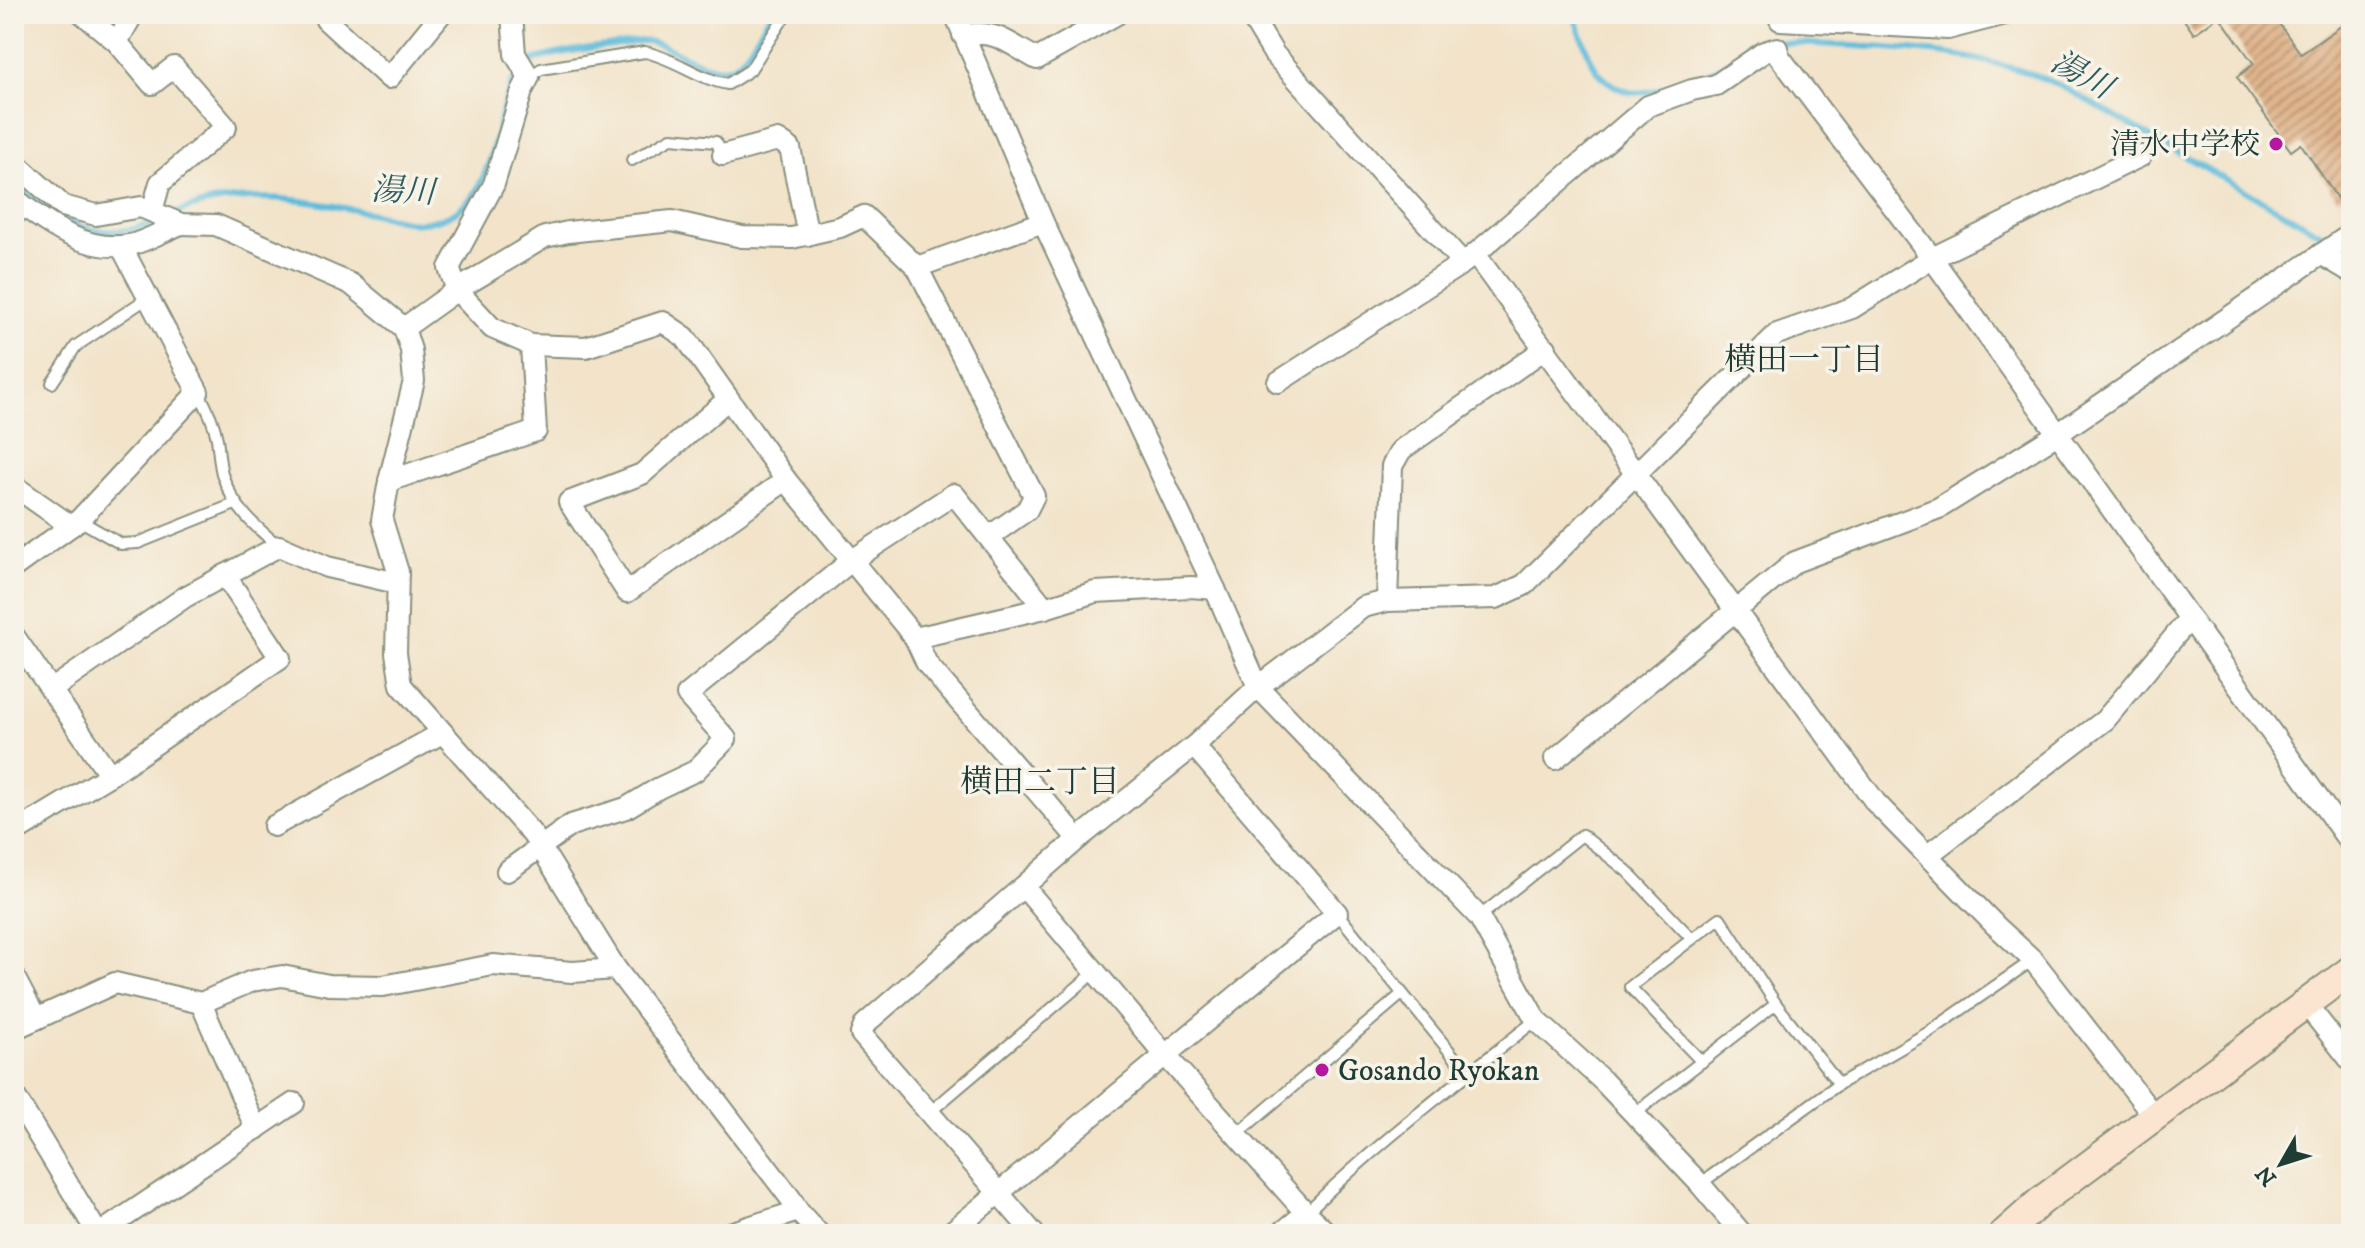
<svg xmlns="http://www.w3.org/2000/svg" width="2365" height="1248" font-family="'IM FELL DW Pica','Noto Serif JP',serif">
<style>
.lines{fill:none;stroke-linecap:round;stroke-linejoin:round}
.stream{stroke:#5ebcdc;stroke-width:6}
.building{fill:url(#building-hatch)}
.lane-casing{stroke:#88907e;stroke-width:14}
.street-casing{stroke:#88907e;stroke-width:24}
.secondary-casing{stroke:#88907e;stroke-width:32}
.lane{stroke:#fff;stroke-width:10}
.street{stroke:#fff;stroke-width:20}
.secondary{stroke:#fce5d0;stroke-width:28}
.poi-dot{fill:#b5179e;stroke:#f7f3e8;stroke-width:3}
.labels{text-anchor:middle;stroke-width:7;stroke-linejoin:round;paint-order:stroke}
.poi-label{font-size:30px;fill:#1f3d34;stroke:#f7f3e8;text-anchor:end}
.water-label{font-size:32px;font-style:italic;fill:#2f5d5e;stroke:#f7f3e8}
.neighbourhood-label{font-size:32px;fill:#1f3d34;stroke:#f7f3e8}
</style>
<defs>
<pattern id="building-hatch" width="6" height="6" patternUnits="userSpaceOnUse" patternTransform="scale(2)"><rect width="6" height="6" fill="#e0b48c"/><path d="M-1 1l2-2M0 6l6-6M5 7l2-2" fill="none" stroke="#b59473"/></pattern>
</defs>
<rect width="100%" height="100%" fill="#f7f3e8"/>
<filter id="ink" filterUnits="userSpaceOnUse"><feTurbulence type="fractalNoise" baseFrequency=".0125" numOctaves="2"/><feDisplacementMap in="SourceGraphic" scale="16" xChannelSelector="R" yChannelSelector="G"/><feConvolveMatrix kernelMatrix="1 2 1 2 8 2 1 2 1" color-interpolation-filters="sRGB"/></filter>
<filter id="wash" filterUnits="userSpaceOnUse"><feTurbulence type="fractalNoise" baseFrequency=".006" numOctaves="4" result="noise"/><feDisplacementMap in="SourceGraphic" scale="32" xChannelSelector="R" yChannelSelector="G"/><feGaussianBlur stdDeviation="1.8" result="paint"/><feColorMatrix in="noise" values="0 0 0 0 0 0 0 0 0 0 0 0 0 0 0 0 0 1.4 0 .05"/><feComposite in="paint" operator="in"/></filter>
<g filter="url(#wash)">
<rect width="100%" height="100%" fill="#f2e3c9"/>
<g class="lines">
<!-- stream -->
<g class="stream">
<path d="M1573,14C1581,32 1587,56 1598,72C1606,81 1617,89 1629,92C1655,97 1718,69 1741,56"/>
<path d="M1777,42C1873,48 1973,45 2063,87L2351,251"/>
<path d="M14,180C58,223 99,247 160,220"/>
<path d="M174,214C249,180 340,208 417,223C486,219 488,160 504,106C509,89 512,76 527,64C541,52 619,45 641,41C656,41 664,46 676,52C739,85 738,65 771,14"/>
</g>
</g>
<g id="blocks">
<!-- building -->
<polygon class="building" points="2180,14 2272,14 2301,54 2351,19 2351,210 2340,196 2337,198 2301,144 2291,151 2237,77 2254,64 2219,16 2194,34"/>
</g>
</g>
<g filter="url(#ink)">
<use href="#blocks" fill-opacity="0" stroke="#88907e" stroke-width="2"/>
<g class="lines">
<defs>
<g id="lane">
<path d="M529,77L541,69L645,52C675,58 698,79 728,84L750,70L786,14"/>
<polyline points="632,160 671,138 716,142 723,155"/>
<polyline points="52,383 76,346 149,297"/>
<path d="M198,392C207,407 214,422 217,439C219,452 219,465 223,477C234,508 254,526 279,546"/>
<polyline points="79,520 121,544 138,543 235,504"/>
<polyline points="1337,913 1468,1074"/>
<polyline points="1479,917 1582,835 1627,871 1692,939 1720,918 1776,1004 1634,1114"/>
<polyline points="1692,939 1630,987 1702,1062"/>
<polyline points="1776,1004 1839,1084"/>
<polyline points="930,1112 1095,972"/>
<polyline points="1237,1134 1402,994"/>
<polyline points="1700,1184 1839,1084 1929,1032 2033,960"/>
<path d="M1306,1213C1377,1143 1458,1082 1536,1020"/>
</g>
<g id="street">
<polyline points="83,14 117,42 152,84 174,67 226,127 160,183 152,211"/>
<polyline points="332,14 326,20 389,78 441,14"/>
<polyline points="955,14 1043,222 1215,589 1258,687 1479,917 1536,1020 1603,1081 1700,1184 1742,1234"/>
<polyline points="1250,14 1274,54 1463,263 1475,254"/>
<polyline points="1780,20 1948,29 2006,14"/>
<path d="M963,35C996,29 1008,43 1037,59L1117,14"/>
<polyline points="117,42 133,14"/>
<polyline points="723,155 778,140 790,148 808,235"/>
<polyline points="14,162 63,206 96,215 141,207 181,224 216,225 351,284 404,328 411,350 414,381 389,481 382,520 398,572 396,653 401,685 533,835 616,969 791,1199 798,1211"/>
<path d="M14,198C47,225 89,255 134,244C150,239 166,230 181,224"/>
<polyline points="2321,254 2351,272"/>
<polyline points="917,267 1043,222"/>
<polyline points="404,328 457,290 449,268 494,184 522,91 529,77 515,54 512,14"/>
<polyline points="1278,382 1463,263"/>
<polyline points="727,400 642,474 569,502 627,592 786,480"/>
<polyline points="389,481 536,431 531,345"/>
<polyline points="14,486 71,526 14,567"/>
<polyline points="71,526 79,520 198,392 121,246"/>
<polyline points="990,536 1027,510 1034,496 917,267 864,216 840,227 792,238 742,237 672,221 568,232 545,237 457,290 492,328 531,345 586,347 663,322 685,337 786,480 915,638 927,664 1078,839"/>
<polyline points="1387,601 1392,466 1401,450 1546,348"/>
<polyline points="14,636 110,775"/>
<polyline points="915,638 1045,608"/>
<polyline points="51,690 185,597 279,546 327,567 397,583"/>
<polyline points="1555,759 1795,562 1939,508 2059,433 2351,234"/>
<polyline points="274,826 442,733"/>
<polyline points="14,833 110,775 280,658 225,575"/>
<polyline points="1928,855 2105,720 2190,618"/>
<polyline points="507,871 571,825 626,808 659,788 695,771 726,739 687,695 851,561 954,494 1045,608 1095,592 1191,587 1215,589"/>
<polyline points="1024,887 1166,1056 1306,1213 1328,1234"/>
<polyline points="14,977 36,1019"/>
<polyline points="201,1003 256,1129"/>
<polyline points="2306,1004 2351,1061"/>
<polyline points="14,1029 115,983 201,1003 252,981 282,976 329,985 383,986 493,965 572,972 616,969"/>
<polyline points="14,1095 98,1234"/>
<polyline points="2154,1116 2033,960 1996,926 1876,803 1475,254 1648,106 1692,90 1716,85 1764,52 1777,48 1779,56 1932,258 2351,844"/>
<polyline points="99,1234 294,1103"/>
<polyline points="727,1234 798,1211 819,1234"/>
<polyline points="949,1234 1337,913 1194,746"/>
<polyline points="1034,1234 861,1034 865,1024 1078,839 1194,746 1258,687 1363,607 1387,601 1496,598 1524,585 1777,334 1852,308 1932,258 2141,156"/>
<polyline points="1280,1234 1306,1213"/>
</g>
<polyline id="secondary" points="2004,1234 2041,1201 2351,970"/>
</defs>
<!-- lane casing -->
<use href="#lane" class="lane-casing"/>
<!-- street casing -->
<use href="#street" class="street-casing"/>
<!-- secondary casing -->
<use href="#secondary" class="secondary-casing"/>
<!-- lane -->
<use href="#lane" class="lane"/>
<!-- street -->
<use href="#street" class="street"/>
<!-- secondary -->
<use href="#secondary" class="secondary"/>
</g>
</g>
<!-- markers -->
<g class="poi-dot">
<circle cx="2276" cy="144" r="8"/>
<circle cx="1322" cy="1070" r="8"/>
</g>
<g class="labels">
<!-- poi labels -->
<g class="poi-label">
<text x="2260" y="154">清水中学校</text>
<text x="1338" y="1080" text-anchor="start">Gosando Ryokan</text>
</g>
<!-- water labels -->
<g class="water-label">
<text transform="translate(2082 74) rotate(29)" y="11">湯川</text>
<text transform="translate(403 190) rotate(3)" y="11">湯川</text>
</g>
<!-- neighbourhood labels -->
<g class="neighbourhood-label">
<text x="1804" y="370">横田一丁目</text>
<text x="1040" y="792">横田二丁目</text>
</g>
</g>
<!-- margin -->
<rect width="2365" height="1248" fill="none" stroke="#f7f3e8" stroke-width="48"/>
<!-- north arrow -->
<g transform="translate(2281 1164) rotate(231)" stroke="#f7f3e8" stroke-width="6" paint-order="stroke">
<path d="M0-6L14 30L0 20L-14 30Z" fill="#1f3d34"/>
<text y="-12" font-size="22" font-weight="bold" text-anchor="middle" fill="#1f3d34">N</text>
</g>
</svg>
